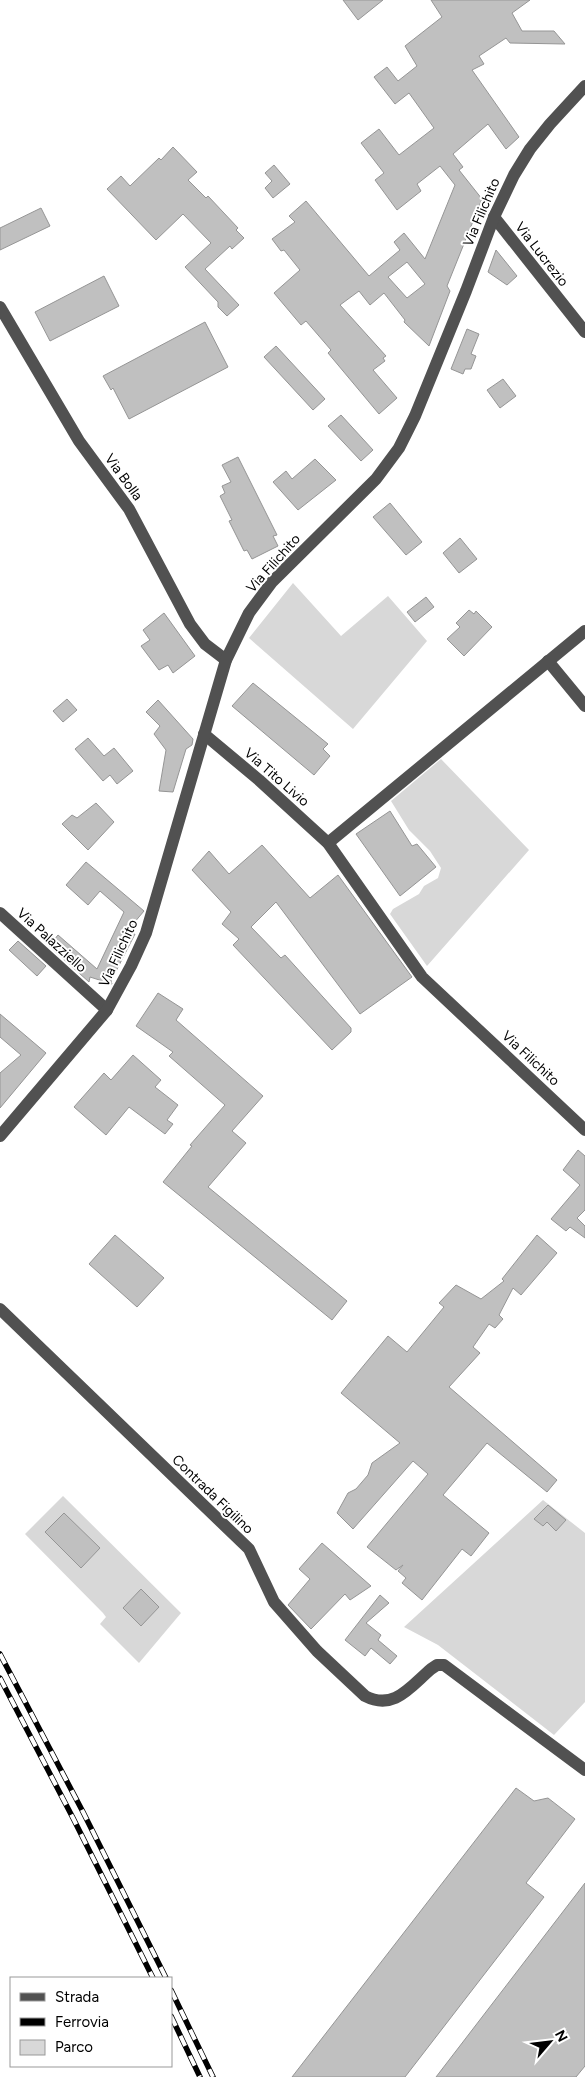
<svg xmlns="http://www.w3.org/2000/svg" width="585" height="2077" font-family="Figtree,sans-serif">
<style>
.green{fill:#d8d8d8}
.building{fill:#c0c0c0;stroke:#959595;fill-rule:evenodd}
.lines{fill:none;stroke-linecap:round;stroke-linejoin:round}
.minor{stroke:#515151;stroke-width:12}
.rail-casing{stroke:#000;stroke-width:5.5}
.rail{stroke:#fff;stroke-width:4;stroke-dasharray:11;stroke-linecap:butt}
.labels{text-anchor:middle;stroke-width:4;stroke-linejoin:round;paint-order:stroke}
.street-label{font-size:14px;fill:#000;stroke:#fff}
</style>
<rect width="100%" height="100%" fill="#fff"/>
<!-- green -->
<g class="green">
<polygon points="293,583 341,636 388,596 427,641 353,729 249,638"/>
<polygon points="441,759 529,850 427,966 390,914 393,909 419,894 424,886 438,878 441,868 430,851 409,830 391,801"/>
<polygon points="63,1496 181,1613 139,1663 100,1624 106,1617 103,1613 25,1534"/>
<polygon points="543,1500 585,1533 585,1702 554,1735 438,1645 404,1627"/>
</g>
<!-- building -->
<g class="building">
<polygon points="343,0 383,0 358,20"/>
<path d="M431,0H530L512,13L522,31H554L565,44L510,43L506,38L479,56L484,64L472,70L519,137L506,149L488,124L453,154L463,167L459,170L482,199L447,286L450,291L429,346L404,322L405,320L384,293L370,305L359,291L340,305L386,356L383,358L385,361L373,370L397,398L379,414L328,353L331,350L306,321L301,325L274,293L300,270L284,250L281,251L272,239L295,222L289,216L306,201L369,276L400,250L394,242L404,233L425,259L455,185L440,166L417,184L421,191L397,210L375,180L384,173L361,143L379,129L399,155L434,128L409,93L395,104L374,77L387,67L398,81L417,66L405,46L442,17ZM407,262L425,284L407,298L388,277Z"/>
<polygon points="173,147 197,172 188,180 206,198 208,196 238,228 236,230 244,238 232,249 230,246 205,269 239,305 227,316 218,307 218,302 185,267 211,243 183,214 156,240 107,189 121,176 130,186 159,158 161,160"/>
<polygon points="274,165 290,184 273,198 265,188 272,181 265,173"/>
<polygon points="41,208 50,226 0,250 0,228"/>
<polygon points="496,250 517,276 507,285 488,272"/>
<polygon points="104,276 119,306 50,341 35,312"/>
<polygon points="205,322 228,367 129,419 113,388 111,390 103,376"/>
<polygon points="467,329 479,334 471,354 476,356 471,369 465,369 463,374 451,369"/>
<polygon points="276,346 325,399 313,410 264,357"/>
<polygon points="503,379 516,396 500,408 487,390"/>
<polygon points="341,415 373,450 361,461 328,426"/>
<polygon points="238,457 277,535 273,536 278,546 252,559 247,550 244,551 229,521 232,520 220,496 225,493 222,486 231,482 222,465"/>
<polygon points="315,459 336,480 298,510 273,482 286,471 292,479"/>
<polygon points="390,503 422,542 406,555 373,517"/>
<polygon points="460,538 477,559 459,573 443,553"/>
<polygon points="426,597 434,607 415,622 407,612"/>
<polygon points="469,610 474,614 476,611 492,627 464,656 447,639 460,627 456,623"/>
<polygon points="164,613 195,656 173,673 168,665 159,670 141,646 150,640 143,630"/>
<polygon points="253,683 328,744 323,749 330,756 314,775 232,706"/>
<polygon points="67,699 77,710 63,722 53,711"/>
<polygon points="158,700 193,739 192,745 186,749 173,792 159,791 166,750 154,734 160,726 146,712"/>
<polygon points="88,738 104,756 114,748 133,771 117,784 110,775 103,781 75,749"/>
<polygon points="96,803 114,822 88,850 62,824 72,815 77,818"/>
<polygon points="390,811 412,846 417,844 436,867 400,896 356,834"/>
<polygon points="262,845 310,898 338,875 412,977 360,1014 276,902 251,927 281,958 285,955 351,1028 351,1032 332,1050 233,945 239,939 222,924 231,912 192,870 209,851 229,874"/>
<polygon points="86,862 144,911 128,930 135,934 111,981 112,984 90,977 89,982 49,946 58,935 97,969 124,912 100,891 88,905 66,885"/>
<polygon points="18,941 46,966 37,976 9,950"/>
<polygon points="158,993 183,1009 176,1020 263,1096 232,1131 246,1143 208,1187 347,1301 332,1320 163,1182 192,1146 190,1145 225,1105 169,1056 173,1052 136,1026"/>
<polygon points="0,1014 46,1053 0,1108 0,1073 21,1055 0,1037"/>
<polygon points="133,1055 161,1080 155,1087 178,1105 167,1120 173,1124 165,1134 129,1107 106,1135 74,1107 104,1073 111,1080"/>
<polygon points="578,1150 585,1156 585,1210 577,1218 585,1226 585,1238 570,1227 566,1231 551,1219 580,1185 563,1170"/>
<polygon points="115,1235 164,1278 137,1307 89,1264"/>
<polygon points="537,1235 557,1253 521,1295 513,1288 499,1315 503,1319 495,1328 489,1324 473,1347 480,1353 449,1387 557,1480 547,1492 487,1443 443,1495 489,1533 471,1556 462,1549 422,1600 402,1583 406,1578 398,1571 403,1565 396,1570 367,1547 428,1474 413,1461 353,1529 337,1513 348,1493 356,1489 368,1475 372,1463 400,1443 341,1393 388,1336 407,1352 444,1307 439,1303 456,1285 481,1299 504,1281 502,1279"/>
<polygon points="548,1505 566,1520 556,1531 547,1522 543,1526 534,1519"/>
<polygon points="64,1513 100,1548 81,1568 45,1532"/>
<polygon points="322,1543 371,1586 350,1600 345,1594 311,1629 288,1605 310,1579 299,1569"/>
<polygon points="141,1589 159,1607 141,1626 123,1608"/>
<polygon points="380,1595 389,1603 366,1623 381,1635 378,1640 397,1656 390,1664 371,1648 365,1656 345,1640"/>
<polygon points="516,1788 534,1801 548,1798 575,1819 526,1883 544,1897 405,2077 292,2077"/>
<polygon points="585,1883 585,2066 576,2077 436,2077"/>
</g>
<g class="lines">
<!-- minor -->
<g class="minor">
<polyline points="494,217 585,332"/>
<polyline points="0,307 79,441 129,509 190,624 205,644 226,660"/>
<polyline points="548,661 585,706"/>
<polyline points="204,734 259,780 328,843 422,977 585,1130"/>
<polyline points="328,843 585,631"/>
<polyline points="0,913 107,1010"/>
<polyline points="0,1136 107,1010 131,966 146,933 226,660 249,613 272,582 376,479 399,448 415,416 466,291 494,217 514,175 530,149 550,124 585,86"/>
<path d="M0,1309L249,1549L274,1602L317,1651L365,1696C394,1711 410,1687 431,1669L437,1665H444L585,1770"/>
</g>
<defs>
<g id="rail">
<polyline points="0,1654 83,1812 166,1978"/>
<polyline points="0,1678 73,1818 153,1978"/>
<polyline points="171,1990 213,2077"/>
<polyline points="171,2016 200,2077"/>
</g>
</defs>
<!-- rail casing -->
<use href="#rail" class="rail-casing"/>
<!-- rail -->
<use href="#rail" class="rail"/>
</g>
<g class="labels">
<!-- street labels -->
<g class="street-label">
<text transform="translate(481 212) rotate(-67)" y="5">Via Filichito</text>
<text transform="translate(542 254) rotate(52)" y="5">Via Lucrezio</text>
<text transform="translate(124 477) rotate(54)" y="5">Via Bolla</text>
<text transform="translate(273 563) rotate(-48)" y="5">Via Filichito</text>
<text transform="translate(277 777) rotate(41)" y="5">Via Tito Livio</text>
<text transform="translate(52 940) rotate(42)" y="5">Via Palazziello</text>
<text transform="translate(118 953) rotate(-65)" y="5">Via Filichito</text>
<text transform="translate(531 1058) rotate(43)" y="5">Via Filichito</text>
<text transform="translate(213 1494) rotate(44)" y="5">Contrada Figilino</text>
</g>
</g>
<!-- legend -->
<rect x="10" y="1977" width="162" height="90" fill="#ffffff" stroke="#999999"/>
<rect x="20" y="1993" width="25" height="8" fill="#515151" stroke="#999999"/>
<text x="55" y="2002" font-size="15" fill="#000000">Strada</text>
<rect x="20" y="2018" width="25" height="8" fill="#000000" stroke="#999999"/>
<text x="55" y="2027" font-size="15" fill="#000000">Ferrovia</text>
<rect x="20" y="2040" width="25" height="15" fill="#d8d8d8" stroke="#999999"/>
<text x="55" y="2052" font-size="15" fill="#000000">Parco</text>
<!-- north arrow -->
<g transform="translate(550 2042) rotate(62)" stroke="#ffffff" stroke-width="4" paint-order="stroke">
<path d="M0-4L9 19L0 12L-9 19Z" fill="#000000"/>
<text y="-8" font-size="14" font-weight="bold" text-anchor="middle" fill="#000000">N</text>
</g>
</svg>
